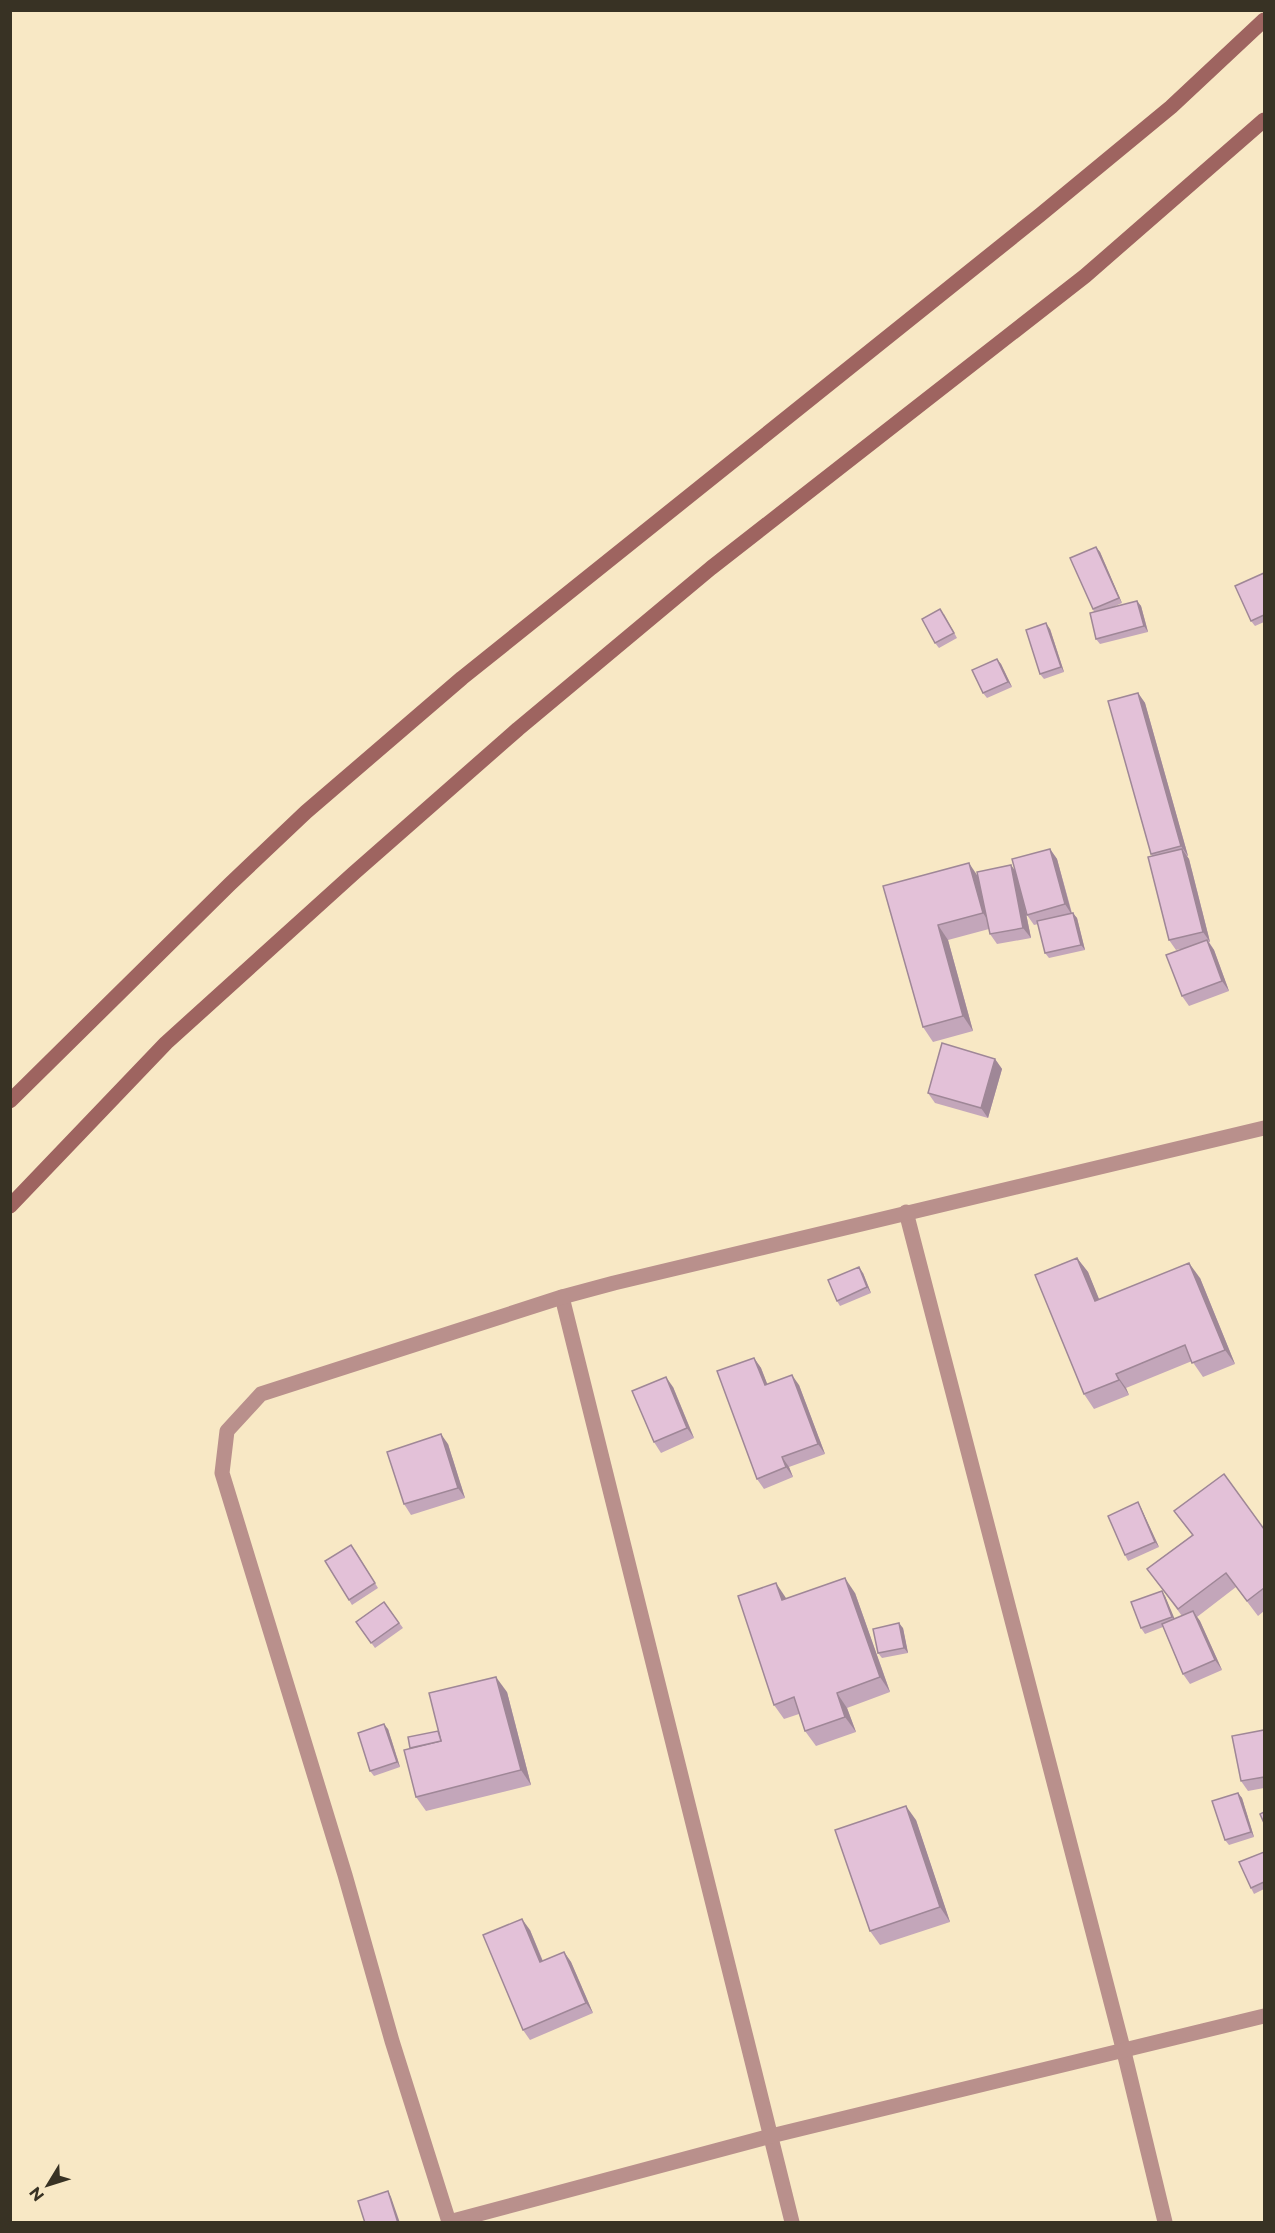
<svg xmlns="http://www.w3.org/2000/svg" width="1275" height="2233" font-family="Montserrat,sans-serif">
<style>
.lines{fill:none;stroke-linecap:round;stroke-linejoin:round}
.street{stroke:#b9908c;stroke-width:15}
.secondary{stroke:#9e6460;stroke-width:15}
.wall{fill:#c3a6ba}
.shaded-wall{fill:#9f8797}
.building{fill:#e3c1d8;stroke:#9f8797;stroke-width:1.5}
</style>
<rect width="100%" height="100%" fill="#f8e8c5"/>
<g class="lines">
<!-- street -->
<g class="street">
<polyline points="906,1212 1124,2052 1165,2222"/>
<polyline points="562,1297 792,2222"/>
<polyline points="449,2222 392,2041 345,1875 222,1473 227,1431 261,1394 562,1297 614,1283 1264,1128"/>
<polyline points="449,2222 771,2136 1264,2016"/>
</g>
<!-- secondary -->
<g class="secondary">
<polyline points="10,1101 230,884 306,812 462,678 1040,215 1171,107 1264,20"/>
<polyline points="10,1206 166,1043 354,873 518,729 711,568 1085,276 1264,120"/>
</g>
</g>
<!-- wall -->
<g class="wall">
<polygon points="1096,547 1100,552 1122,603 1113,607 1137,601 1141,606 1148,632 1100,644 1096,639 1094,612 1093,609"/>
<polygon points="1264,573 1264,622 1255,626 1251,621"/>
<polygon points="944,614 957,638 939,648 935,643"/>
<polygon points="1050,629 1064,672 1044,679 1040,674"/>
<polygon points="997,659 1001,664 1012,687 987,698 983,693"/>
<polygon points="1138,693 1145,703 1188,856 1187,856 1189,859 1210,942 1209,942 1214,950 1229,991 1189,1006 1182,996 1180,949 1176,950 1169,940 1152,856 1151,854"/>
<polygon points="1050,849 1057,859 1072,913 1077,918 1085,950 1049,958 1045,953 1038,924 1034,925 1027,915 1024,903 1031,938 997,944 990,934 989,929 948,940 973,1031 933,1042 923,1027 883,886 978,876 1011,865 1015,871"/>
<polygon points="995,1059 1002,1069 988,1118 935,1103 928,1093"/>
<polygon points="1077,1258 1088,1272 1099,1300 1200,1278 1235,1364 1203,1377 1192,1361 1126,1388 1129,1395 1094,1409 1084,1394"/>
<polygon points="863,1273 871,1293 840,1306 837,1301"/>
<polygon points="754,1358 761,1368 767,1384 799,1385 825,1454 789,1467 793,1477 764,1489 757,1479"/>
<polygon points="673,1387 694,1438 661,1453 654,1442"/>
<polygon points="448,1444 465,1498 411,1515 404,1504"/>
<polygon points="1141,1508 1159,1547 1128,1561 1125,1555"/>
<polygon points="1174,1511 1264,1529 1264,1611 1258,1616 1236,1587 1197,1617 1200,1621 1222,1670 1190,1684 1183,1674 1163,1627 1145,1634 1141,1628 1165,1596 1174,1619 1182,1616 1147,1569 1192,1535"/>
<polygon points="355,1550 378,1588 352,1605 349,1600"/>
<polygon points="855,1593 890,1692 847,1708 856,1732 816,1746 805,1731 799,1714 784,1719 774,1705 786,1598 786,1599"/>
<polygon points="384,1602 403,1628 375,1648 356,1622"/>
<polygon points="903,1628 908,1653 882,1658 878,1653"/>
<polygon points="507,1692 531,1785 426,1811 416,1797 438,1731"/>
<polygon points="388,1729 400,1767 374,1776 370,1771"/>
<polygon points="1264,1730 1264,1788 1248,1791 1241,1781"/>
<polygon points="1238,1793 1242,1798 1254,1837 1229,1845 1225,1840"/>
<polygon points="916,1820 950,1922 880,1945 870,1931"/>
<polygon points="1264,1853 1264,1889 1254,1894 1251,1888"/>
<polygon points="530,1930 543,1961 564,1952 571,1962 593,2013 530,2040 523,2030"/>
</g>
<!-- shaded-wall -->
<g class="shaded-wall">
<polygon points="1096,547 1100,552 1122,603 1119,598"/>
<polygon points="1137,601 1141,606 1148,632 1144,626"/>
<polygon points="1046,623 1050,629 1064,672 1061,667"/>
<polygon points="997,659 1001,664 1012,687 1008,682"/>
<polygon points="1138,693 1145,703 1188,856 1181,846"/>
<polygon points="1050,849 1057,859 1072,915 1065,904"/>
<polygon points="1182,849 1189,859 1210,942 1203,932"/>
<polygon points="969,863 979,878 993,928 983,913"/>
<polygon points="1011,865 1018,875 1031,938 1023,928"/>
<polygon points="1073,913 1077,918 1085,950 1081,945"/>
<polygon points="938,925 948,940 973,1031 963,1016"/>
<polygon points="1207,940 1214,950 1229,991 1222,981"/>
<polygon points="995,1059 1002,1069 988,1118 981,1108"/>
<polygon points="1077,1258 1088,1272 1106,1316 1095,1301"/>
<polygon points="1189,1263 1200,1278 1235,1364 1225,1350"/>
<polygon points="859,1267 863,1273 871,1293 867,1287"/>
<polygon points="754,1358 761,1368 772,1396 765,1385"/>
<polygon points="1116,1374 1126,1388 1129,1395 1119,1380"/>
<polygon points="792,1375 799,1385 825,1454 818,1444"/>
<polygon points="666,1377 673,1387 694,1438 687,1428"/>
<polygon points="441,1434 448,1444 465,1498 458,1488"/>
<polygon points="782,1457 789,1467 793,1477 786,1467"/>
<polygon points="1138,1502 1141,1508 1159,1547 1155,1542"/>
<polygon points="845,1578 855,1593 890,1692 880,1677"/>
<polygon points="776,1583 786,1598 792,1615 782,1600"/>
<polygon points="1162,1591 1165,1596 1176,1622 1172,1617"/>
<polygon points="1193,1611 1200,1621 1222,1670 1215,1660"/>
<polygon points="899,1623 903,1628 908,1653 904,1648"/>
<polygon points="496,1677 507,1692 531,1785 521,1770"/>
<polygon points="837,1693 847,1708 856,1732 845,1717"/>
<polygon points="384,1724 388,1729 400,1767 397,1762"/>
<polygon points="1238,1793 1242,1798 1254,1837 1251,1832"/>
<polygon points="906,1806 916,1820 950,1922 940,1907"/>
<polygon points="522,1919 530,1930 547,1972 540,1962"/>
<polygon points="564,1952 571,1962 593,2013 586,2003"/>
<polygon points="388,2191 391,2197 400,2223 398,2223"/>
</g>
<!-- building -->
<g class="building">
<polygon points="1096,547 1119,598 1093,609 1070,558"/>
<polygon points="1264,573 1264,615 1251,621 1235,586"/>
<polygon points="1137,601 1144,626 1096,639 1090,613"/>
<polygon points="940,609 954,633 935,643 922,619"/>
<polygon points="1046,623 1061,667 1040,674 1026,630"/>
<polygon points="997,659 1008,682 983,693 972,670"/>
<polygon points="1138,693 1181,846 1151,854 1108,701"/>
<polygon points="1050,849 1065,904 1027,915 1012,859"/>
<polygon points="1182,849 1203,932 1169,940 1148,857"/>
<polygon points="969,863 983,913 938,925 963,1016 923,1027 883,886"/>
<polygon points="1011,865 1023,928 990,934 977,872"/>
<polygon points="1073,913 1081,945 1045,953 1037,921"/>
<polygon points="1207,940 1222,981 1182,996 1166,955"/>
<polygon points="942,1043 995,1059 981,1108 928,1093"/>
<polygon points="1077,1258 1095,1301 1189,1263 1225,1350 1192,1363 1185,1345 1116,1374 1119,1380 1084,1394 1035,1275"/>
<polygon points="859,1267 867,1287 837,1301 828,1280"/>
<polygon points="754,1358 765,1385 792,1375 818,1444 782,1457 786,1467 757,1479 717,1371"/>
<polygon points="666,1377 687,1428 654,1442 632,1391"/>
<polygon points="441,1434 458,1488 404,1504 387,1452"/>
<polygon points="1224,1474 1264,1529 1264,1588 1247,1601 1226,1573 1178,1609 1147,1569 1193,1535 1174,1511"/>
<polygon points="1138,1502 1155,1542 1125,1555 1108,1516"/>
<polygon points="351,1545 375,1583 349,1600 325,1561"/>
<polygon points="845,1578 880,1677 837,1693 845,1717 805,1731 794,1697 774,1705 738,1596 776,1583 782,1600"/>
<polygon points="1162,1591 1172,1617 1141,1628 1131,1602"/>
<polygon points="384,1602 399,1623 371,1643 356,1622"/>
<polygon points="1193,1611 1215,1660 1183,1674 1162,1624"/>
<polygon points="899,1623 904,1648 878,1653 873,1629"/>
<polygon points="496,1677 521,1770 416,1797 404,1750 441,1741 429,1693"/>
<polygon points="384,1724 397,1762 370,1771 358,1733"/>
<polygon points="1264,1730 1264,1777 1241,1781 1232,1736"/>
<polygon points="438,1731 441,1741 410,1748 408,1737"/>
<polygon points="1238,1793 1251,1832 1225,1840 1212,1801"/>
<polygon points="906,1806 940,1907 870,1931 835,1830"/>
<polygon points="1264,1812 1264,1823 1260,1814"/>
<polygon points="1264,1852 1264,1882 1251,1888 1239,1862"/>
<polygon points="522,1919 540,1962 564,1952 586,2003 523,2030 483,1935"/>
<polygon points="388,2191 398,2223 365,2223 358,2201"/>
</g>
<!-- border -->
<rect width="1275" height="2233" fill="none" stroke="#383224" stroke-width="24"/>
<!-- north arrow -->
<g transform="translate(48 2185) rotate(232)" stroke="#f8e8c5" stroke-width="4.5" paint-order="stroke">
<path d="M0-4.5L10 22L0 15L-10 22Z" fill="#383224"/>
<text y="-9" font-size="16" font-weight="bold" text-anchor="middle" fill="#383224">N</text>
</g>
</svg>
